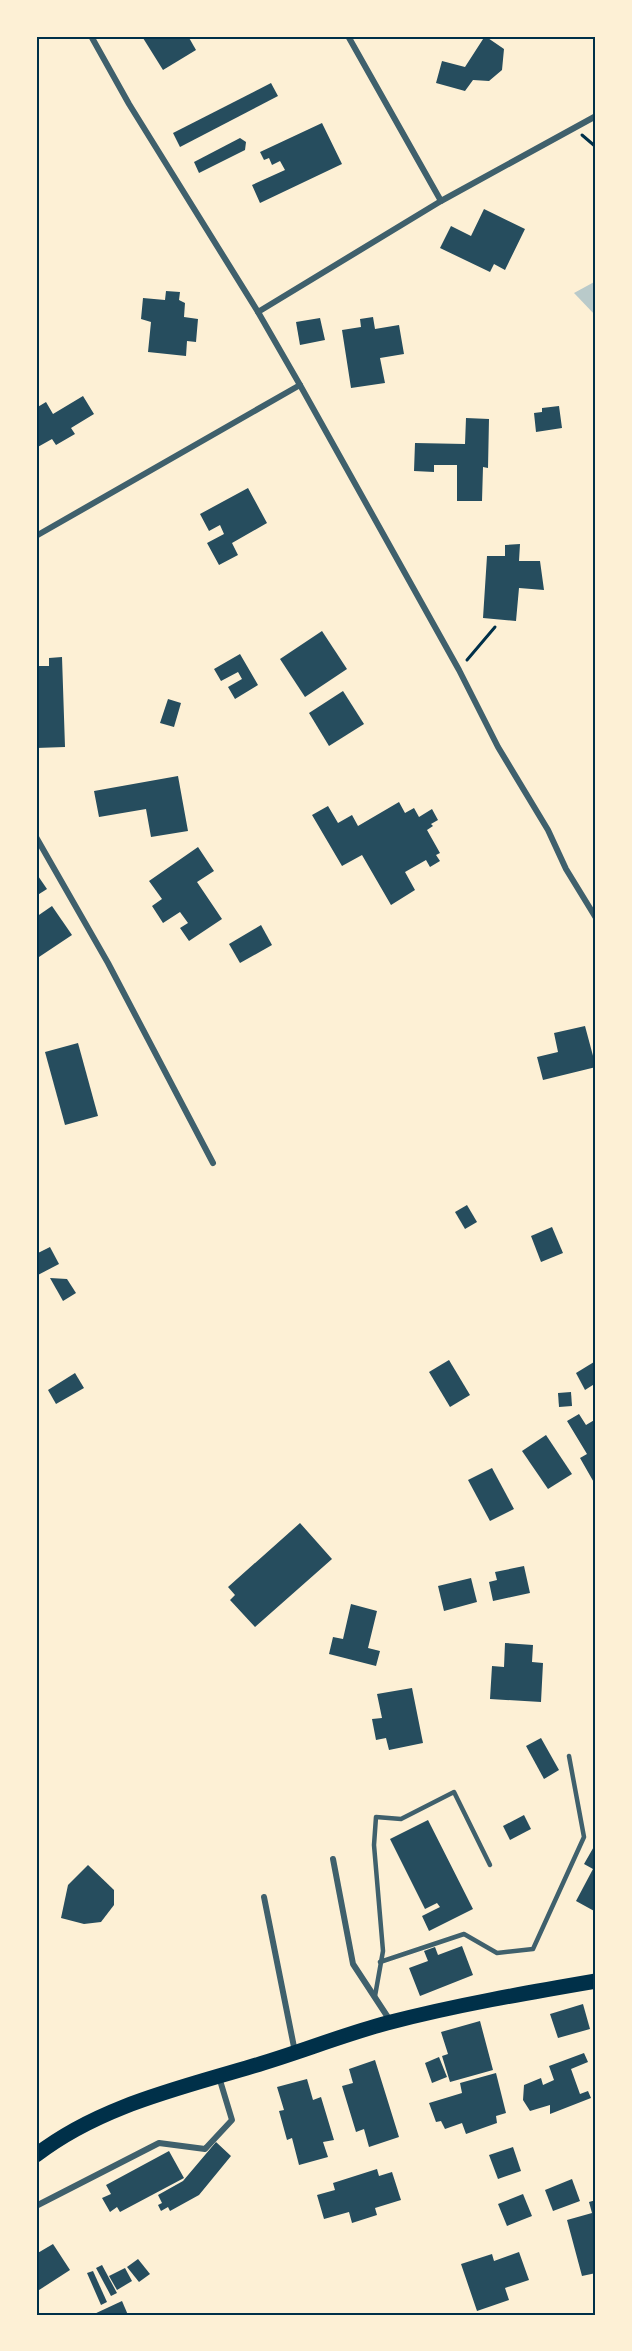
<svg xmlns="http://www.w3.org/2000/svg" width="632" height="2351" font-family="'IBM Plex Sans',sans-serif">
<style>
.green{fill:#b9caca}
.building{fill:#264d5e}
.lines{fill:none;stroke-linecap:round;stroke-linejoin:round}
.path{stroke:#003049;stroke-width:3}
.service{stroke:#3f606c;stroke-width:4.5}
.minor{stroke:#3f606c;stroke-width:6}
.trunk{stroke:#003049;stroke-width:15}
.neatline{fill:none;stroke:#003049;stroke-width:2}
</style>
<rect width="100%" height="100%" fill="#fdf0d5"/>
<!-- green -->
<polygon class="green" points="596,281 596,316 574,293"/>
<!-- building -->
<g class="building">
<polygon points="146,36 188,36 196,50 163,70 143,38"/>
<polygon points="485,36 504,49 502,70 489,81 473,80 465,91 436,83 442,61 465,67"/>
<polygon points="271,83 278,96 180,147 173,133"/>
<polygon points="322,123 342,164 260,203 252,185 285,170 280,161 272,165 269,158 264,160 260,152"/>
<polygon points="240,138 246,142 245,150 199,173 194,162"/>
<polygon points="484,209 525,229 505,270 494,264 490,272 440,248 451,226 471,236"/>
<polygon points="166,291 180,292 179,300 185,303 184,317 198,319 196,342 187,341 186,356 148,352 151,322 141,319 143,298 165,300"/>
<polygon points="373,317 375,329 399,325 404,354 380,358 385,383 351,388 342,330 361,327 360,319"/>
<polygon points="320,318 325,340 300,345 296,322"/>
<polygon points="83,396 94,414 71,428 75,434 56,445 52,439 36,448 36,418 38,417 36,408 46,402 53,414"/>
<polygon points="559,406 562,428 536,432 534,413 542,412 542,408"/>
<polygon points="466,418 489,419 488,468 483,467 482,501 457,501 457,465 434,465 434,472 414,471 415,443 465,444"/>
<polygon points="248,488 267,523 232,543 238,555 219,565 207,543 224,534 220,525 209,531 200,514"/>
<polygon points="520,544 519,561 540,561 544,590 519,588 516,621 483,618 487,556 505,556 505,545"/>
<polygon points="322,631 347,669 305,697 280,659"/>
<polygon points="240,654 258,685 235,699 228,687 242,679 238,672 221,681 214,669"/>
<polygon points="62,657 65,747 36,748 36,666 49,666 49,658"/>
<polygon points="343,691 364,724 329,746 309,713"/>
<polygon points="168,699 181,703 174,727 160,723"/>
<polygon points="178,776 188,831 151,837 146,809 99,817 94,791"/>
<polygon points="399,802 405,813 414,808 419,817 432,809 438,820 431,824 433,826 427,830 440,853 436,855 440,861 430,867 426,860 405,872 415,890 391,905 362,855 342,866 312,815 328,806 338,823 352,815 358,826"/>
<polygon points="198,847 214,871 197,882 222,919 189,941 180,928 188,923 180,912 163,923 152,906 162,899 149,881"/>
<polygon points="36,873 47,889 36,896"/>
<polygon points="52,906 72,935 36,959 36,917"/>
<polygon points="261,925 272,945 240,963 229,944"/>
<polygon points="585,1026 596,1067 543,1080 537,1057 558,1052 554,1033"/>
<polygon points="78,1043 98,1116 65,1125 45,1052"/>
<polygon points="467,1205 477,1222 465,1229 455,1212"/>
<polygon points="552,1227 563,1253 541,1262 531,1236"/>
<polygon points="50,1247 59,1264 36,1276 36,1254"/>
<polygon points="50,1278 67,1279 76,1293 63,1301"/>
<polygon points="449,1360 470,1395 450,1407 429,1372"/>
<polygon points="594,1362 596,1365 596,1383 585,1390 576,1373"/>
<polygon points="75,1373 84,1388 56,1404 48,1390"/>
<polygon points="571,1392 572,1406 559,1407 558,1393"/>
<polygon points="579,1414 586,1425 596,1419 596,1486 580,1458 587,1454 567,1421"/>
<polygon points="546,1435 572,1474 548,1489 522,1451"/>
<polygon points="492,1468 514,1509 490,1521 468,1480"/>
<polygon points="300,1523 332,1559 255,1627 230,1600 235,1595 228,1587"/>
<polygon points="524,1566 530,1593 493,1601 489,1582 497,1580 495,1572"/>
<polygon points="471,1578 477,1602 444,1611 438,1586"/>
<polygon points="351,1604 377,1611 368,1648 380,1651 376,1666 329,1654 333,1637 343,1639"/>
<polygon points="505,1643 533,1645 532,1662 543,1663 541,1702 490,1699 492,1666 504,1667"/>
<polygon points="412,1688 423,1743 389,1750 386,1738 376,1740 372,1719 382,1718 377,1694"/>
<polygon points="541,1738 559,1770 544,1779 526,1746"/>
<polygon points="524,1815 531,1829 510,1840 503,1826"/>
<polygon points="428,1820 473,1909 429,1931 422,1916 440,1907 437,1903 425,1909 390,1839"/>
<polygon points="596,1843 596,1912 576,1901 593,1869 584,1864"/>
<polygon points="88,1865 114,1890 114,1905 101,1922 84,1924 61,1918 68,1885"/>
<polygon points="462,1946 473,1975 420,1996 409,1968 428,1961 424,1951 435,1947 438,1955"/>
<polygon points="583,2004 590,2029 558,2038 550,2014"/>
<polygon points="480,2021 493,2070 450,2082 442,2056 448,2054 441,2032"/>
<polygon points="584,2053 588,2062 571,2069 580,2094 588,2091 591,2098 550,2114 550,2105 530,2111 523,2100 524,2085 541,2078 543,2085 554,2080 549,2066"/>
<polygon points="439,2057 447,2077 432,2083 425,2063"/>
<polygon points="375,2060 399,2137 369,2147 364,2129 356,2132 342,2086 353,2083 349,2069"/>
<polygon points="496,2073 506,2113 496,2116 497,2123 466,2134 462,2123 445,2129 441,2121 436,2122 429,2103 462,2093 460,2083"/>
<polygon points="307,2079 313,2100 321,2097 334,2140 323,2142 328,2157 299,2165 292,2138 287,2140 279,2111 284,2110 277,2087"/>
<polygon points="216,2142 231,2156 199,2195 170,2211 168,2207 161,2211 158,2205 162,2203 158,2195 183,2181"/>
<polygon points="513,2147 521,2171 498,2179 489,2155"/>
<polygon points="169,2151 184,2178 120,2212 117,2207 110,2212 102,2198 111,2194 106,2185"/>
<polygon points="377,2169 379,2176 392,2172 401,2200 375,2208 377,2215 352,2223 349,2212 324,2219 317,2195 335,2190 333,2183"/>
<polygon points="572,2179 580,2201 553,2211 545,2190"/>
<polygon points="523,2194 532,2216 507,2226 498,2204"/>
<polygon points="596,2200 596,2273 582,2276 567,2220 592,2213 589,2202"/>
<polygon points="53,2244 70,2270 36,2292 36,2254"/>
<polygon points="519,2252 529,2280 505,2288 509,2300 477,2311 461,2264 492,2254 494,2261"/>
<polygon points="138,2259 150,2274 139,2282 127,2267"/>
<polygon points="102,2265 117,2293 111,2296 96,2268"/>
<polygon points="125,2268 132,2281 117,2290 109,2276"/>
<polygon points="93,2271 107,2302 101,2305 87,2273"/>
<polygon points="122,2301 128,2315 92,2315"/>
</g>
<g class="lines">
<!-- path -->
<g class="path">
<polyline points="582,135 596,147"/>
<polyline points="467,660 495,627"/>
</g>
<!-- service -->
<g class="service">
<polyline points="380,1962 464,1934 497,1953 533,1949 584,1837 569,1756"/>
<polyline points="375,1996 383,1951 374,1845 376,1817 401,1819 454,1792 490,1865"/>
</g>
<!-- minor -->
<g class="minor">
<polyline points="91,36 129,104 258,312 300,385 459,670 498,747 548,830 566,869 596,918"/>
<polyline points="348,36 441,201"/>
<polyline points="258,312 441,201 596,116"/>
<polyline points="36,536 300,385"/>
<polyline points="36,837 108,963 213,1163"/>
<polyline points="333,1859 353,1964 391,2022"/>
<polyline points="264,1897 295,2052"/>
<polyline points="36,2206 159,2143 205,2149 232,2120 219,2077"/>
</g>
<!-- trunk -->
<path class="trunk" d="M36,2155C100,2106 177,2089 253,2066C298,2053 342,2035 387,2023C456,2005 526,1993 596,1981"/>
</g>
<!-- border -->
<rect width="632" height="2351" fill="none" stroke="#fdf0d5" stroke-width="75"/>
<rect x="38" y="38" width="556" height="2276" class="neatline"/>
</svg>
